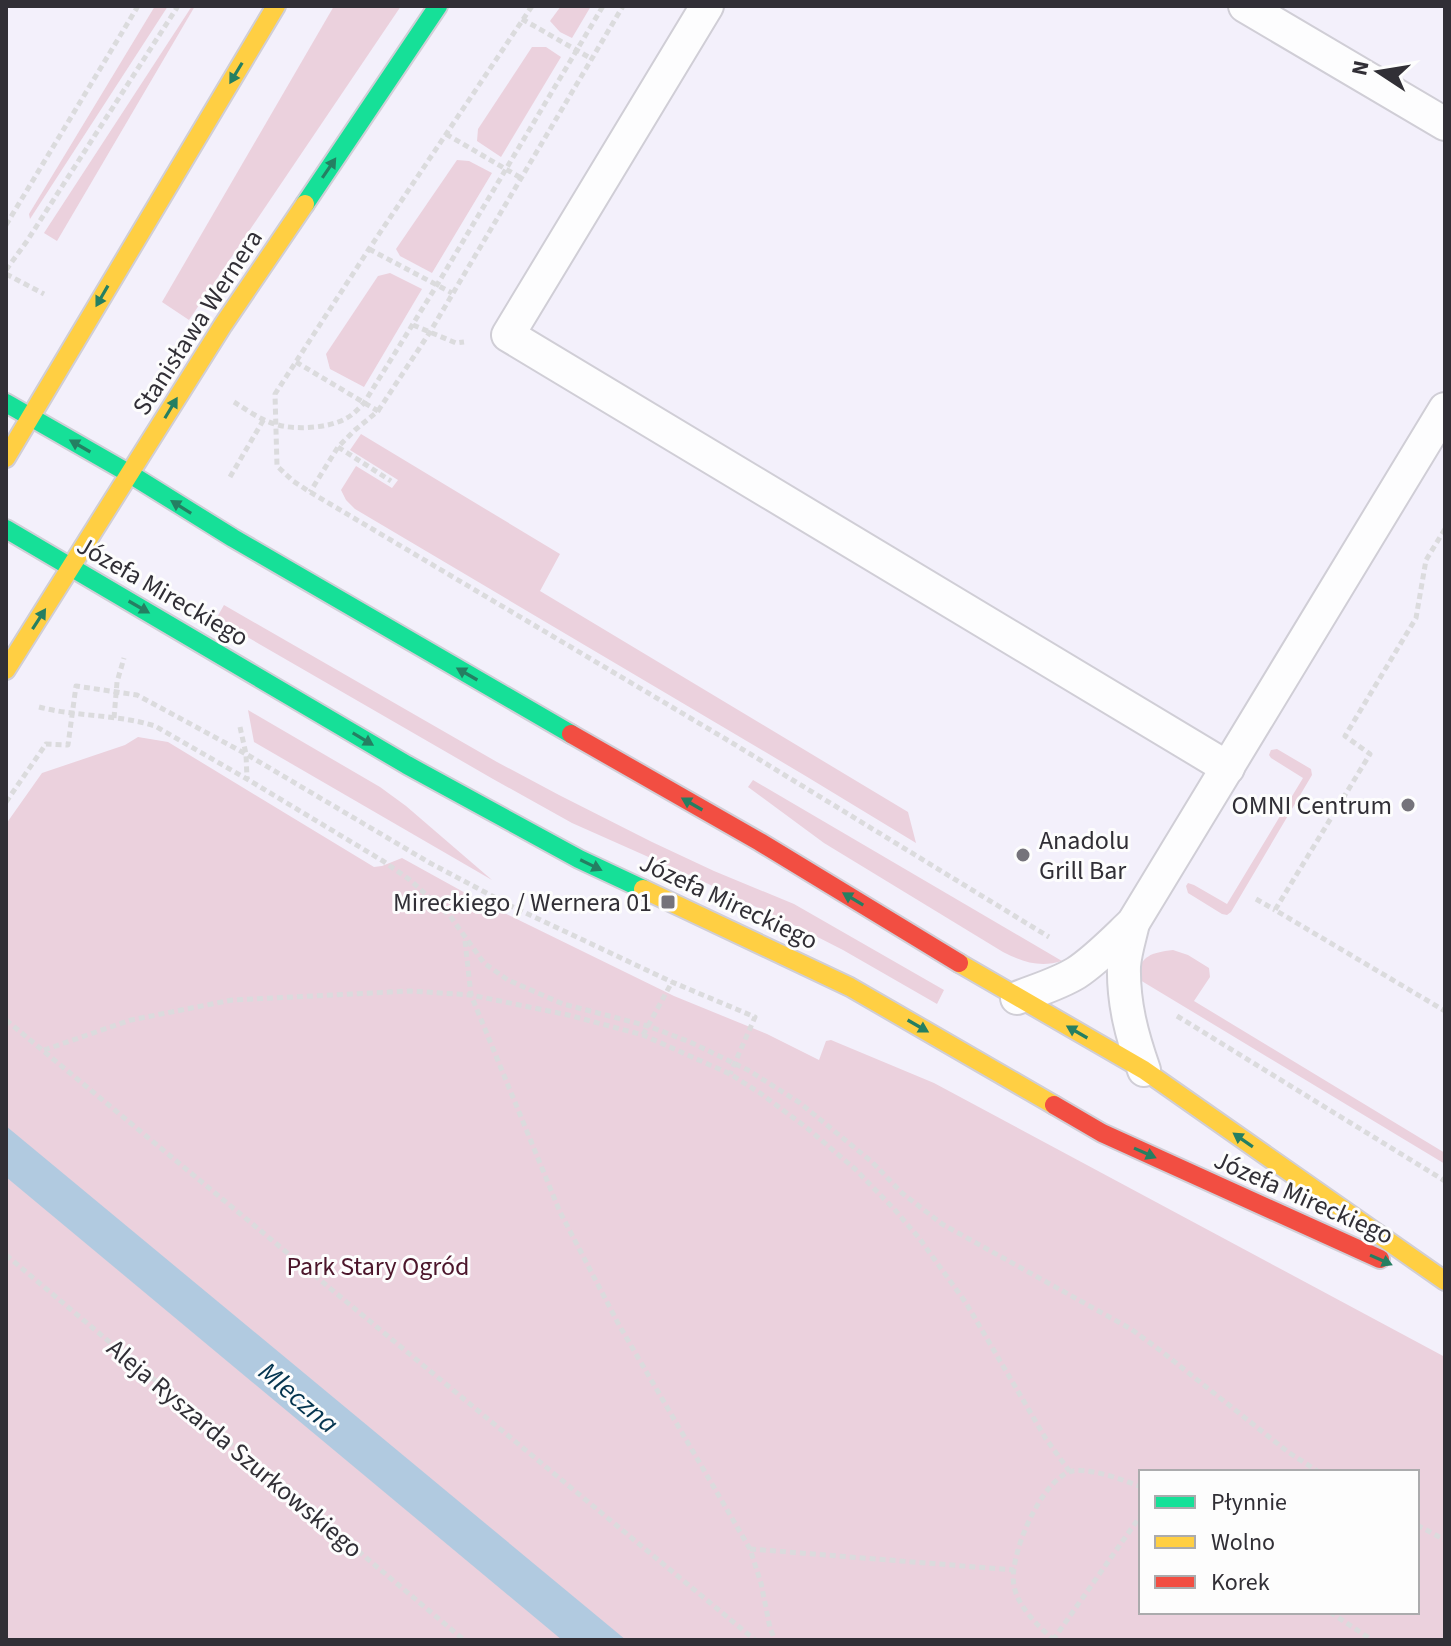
<svg xmlns="http://www.w3.org/2000/svg" width="1451" height="1646" font-family="'Source Sans 3',sans-serif">
<style>
.green{fill:#ebd1dd;fill-rule:evenodd}
.water{fill:#b1cae0}
.lines{fill:none;stroke-linecap:round;stroke-linejoin:round}
.lane-casing{stroke:#d0ced6;stroke-width:36}
.fast-casing{stroke:#d0ced6;stroke-width:22}
.slow-casing{stroke:#d0ced6;stroke-width:22}
.jam-casing{stroke:#d0ced6;stroke-width:22}
.path{stroke:#dbdbdd;stroke-width:5;stroke-dasharray:6 4;stroke-linecap:butt}
.lane{stroke:#fdfdfe;stroke-width:32}
.fast{stroke:#16e098;stroke-width:18}
.slow{stroke:#ffcf43;stroke-width:18}
.jam{stroke:#f24e42;stroke-width:18}
.oneway{fill:#257f62}
.poi-dot{fill:#75737b;stroke:#fdfdfd;stroke-width:3}
.labels{text-anchor:middle;stroke-width:6;stroke-linejoin:round;paint-order:stroke}
.street-label{font-size:26px;fill:#312f36;stroke:#fdfdfd}
.poi-label{font-size:26px;fill:#312f36;stroke:#fdfdfd;text-anchor:end}
.park-label{font-size:26px;fill:#4c162b;stroke:#fdfdfd}
.water-label{font-size:28px;font-style:italic;fill:#053550;stroke:#fdfdfd}
</style>
<rect width="100%" height="100%" fill="#f3f0fb"/>
<!-- green -->
<g class="green">
<polygon points="155,6 168,6 30,219 29,214"/>
<polygon points="192,6 195,6 57,241 44,233"/>
<polygon points="334,6 401,6 189,320 162,302"/>
<polygon points="561,6 591,6 572,38 560,32 550,21"/>
<polygon points="532,47 546,47 561,57 501,157 477,141 478,129"/>
<polygon points="457,160 469,161 492,173 432,273 400,256 396,249"/>
<polygon points="390,273 422,289 364,387 330,369 326,354 378,276"/>
<polygon points="361,434 560,554 540,591 908,812 916,843 804,775 355,509 346,500 341,490 356,466 392,488 398,480 350,450"/>
<polygon points="224,605 497,762 559,795 652,842 714,871 794,904 944,990 937,1004 843,950 796,926 698,879 572,823 493,779 216,619"/>
<polygon points="248,710 380,787 406,806 492,880 254,742"/>
<path d="M138,737L168,742L374,867L382,866L402,858L478,900L674,996L767,1034L819,1060L826,1041L831,1040L934,1083L1445,1357V1640H6V824L42,773L125,745ZM1141,1472H1417V1612H1141Z"/>
<polygon points="1277,749 1311,769 1312,775 1231,912 1227,915 1222,914 1188,893 1186,886 1188,883 1194,885 1227,904 1303,778 1271,758 1269,755 1271,750"/>
<path d="M753,780L1062,961C1040,968 1023,962 1003,952L824,843L748,787Z"/>
<path d="M1173,950L1188,955L1209,968L1210,977L1194,1001L1445,1153V1164L1135,977C1143,955 1150,953 1173,950Z"/>
</g>
<!-- water -->
<polygon class="water" points="6,1126 626,1640 562,1640 6,1177"/>
<g class="lines">
<defs>
<g id="lane">
<polyline points="707,6 508,335 1228,768"/>
<polyline points="1245,6 1445,124"/>
<path d="M1133,923C1130,937 1125,952 1124,966C1123,1003 1132,1036 1144,1070"/>
<path d="M1017,998C1037,990 1058,984 1076,973C1096,960 1115,940 1133,923L1445,409"/>
</g>
<g id="fast">
<polyline points="305,204 438,6"/>
<polyline points="6,403 130,474 233,538 571,734"/>
<polyline points="6,529 407,765 579,859 643,889"/>
</g>
<g id="slow">
<polyline points="6,458 276,6"/>
<polyline points="6,670 223,325 305,204"/>
<polyline points="643,889 850,987 1054,1105"/>
<polyline points="959,963 1144,1070 1445,1281"/>
</g>
<g id="jam">
<polyline points="571,734 760,842 959,963"/>
<polyline points="1054,1105 1102,1133 1380,1259"/>
</g>
</defs>
<!-- lane casing -->
<use href="#lane" class="lane-casing"/>
<!-- fast casing -->
<use href="#fast" class="fast-casing"/>
<!-- slow casing -->
<use href="#slow" class="slow-casing"/>
<!-- jam casing -->
<use href="#jam" class="jam-casing"/>
<!-- path -->
<g class="path">
<polyline points="532,6 369,249 275,394 277,466 293,481 310,492 729,741 1049,937"/>
<polyline points="522,19 592,59"/>
<polyline points="446,134 521,178"/>
<polyline points="6,225 138,6"/>
<polyline points="369,249 452,293"/>
<polyline points="6,270 27,241 178,6"/>
<polyline points="6,274 44,294"/>
<polyline points="413,325 456,343 464,342"/>
<polyline points="296,362 378,411 355,430 338,447 310,492"/>
<path d="M234,402C247,410 262,421 278,425C297,430 328,428 345,419C353,415 358,409 364,403L437,285L603,6"/>
<polyline points="378,411 430,332 623,6"/>
<polyline points="338,447 391,481"/>
<polyline points="230,477 264,419"/>
<polyline points="1445,529 1426,560 1416,618 1345,736 1370,754 1275,910 1445,1011"/>
<path d="M39,707C77,717 117,714 155,726L247,779L383,861L410,880L450,916L484,963L508,980L563,1004L648,1026L690,1042L748,1070L800,1103L872,1162L902,1193L942,1224L1131,1329L1161,1351L1288,1452L1319,1472"/>
<polyline points="114,718 117,682 124,658"/>
<polyline points="240,727 246,754 247,779"/>
<polyline points="6,802 46,744 68,745 76,686 137,695 246,754 430,863 511,906 672,982 755,1017 730,1074"/>
<polyline points="1256,899 1275,910"/>
<polyline points="465,941 471,995 560,1212 619,1325 750,1549 761,1583 770,1628 775,1640"/>
<polyline points="1177,1016 1445,1181"/>
<polyline points="6,1020 755,1640"/>
<polyline points="643,1035 672,982"/>
<polyline points="44,1050 131,1020 232,1000 410,991 471,995 568,1015 643,1035 730,1074 760,1093 807,1128 855,1169 894,1209 919,1238 966,1303 1046,1439 1070,1472"/>
<polyline points="6,1255 464,1640"/>
<polyline points="1417,1525 1445,1540"/>
<polyline points="750,1549 1014,1570"/>
<polyline points="1330,1612 1372,1640"/>
<polyline points="1053,1640 1141,1515"/>
<path d="M1054,1640C1038,1626 1018,1607 1014,1586C1008,1557 1040,1483 1069,1472C1087,1466 1124,1480 1141,1487"/>
</g>
<!-- lane -->
<use href="#lane" class="lane"/>
<!-- fast -->
<use href="#fast" class="fast"/>
<!-- slow -->
<use href="#slow" class="slow"/>
<!-- jam -->
<use href="#jam" class="jam"/>
</g>
<!-- one-way arrows -->
<defs><path id="oneway-solid" d="M-6-.8H1V-3.2L6.5 0L1 3.2V.8H-6Z" transform="scale(2)"/></defs>
<g class="oneway">
<use href="#oneway-solid" transform="translate(236 73) rotate(121)"/>
<use href="#oneway-solid" transform="translate(329 168) rotate(-56)"/>
<use href="#oneway-solid" transform="translate(102 296) rotate(120)"/>
<use href="#oneway-solid" transform="translate(171 408) rotate(-59)"/>
<use href="#oneway-solid" transform="translate(80 446) rotate(-150)"/>
<use href="#oneway-solid" transform="translate(181 507) rotate(-148)"/>
<use href="#oneway-solid" transform="translate(139 607) rotate(30)"/>
<use href="#oneway-solid" transform="translate(39 619) rotate(-57)"/>
<use href="#oneway-solid" transform="translate(467 674) rotate(-150)"/>
<use href="#oneway-solid" transform="translate(363 739) rotate(31)"/>
<use href="#oneway-solid" transform="translate(692 804) rotate(-150)"/>
<use href="#oneway-solid" transform="translate(591 865) rotate(26)"/>
<use href="#oneway-solid" transform="translate(853 899) rotate(-149)"/>
<use href="#oneway-solid" transform="translate(918 1026) rotate(30)"/>
<use href="#oneway-solid" transform="translate(1077 1032) rotate(-150)"/>
<use href="#oneway-solid" transform="translate(1243 1140) rotate(-145)"/>
<use href="#oneway-solid" transform="translate(1145 1153) rotate(24)"/>
<use href="#oneway-solid" transform="translate(1381 1260) rotate(24)"/>
</g>
<!-- markers -->
<g class="poi-dot">
<circle cx="1408" cy="805" r="8"/>
<circle cx="1023" cy="855" r="8"/>
<rect x="660" y="894" width="16" height="16" rx="4"/>
</g>
<g class="labels">
<!-- street labels -->
<g class="street-label">
<text transform="translate(197 322) rotate(-57)" y="9">Stanisława Wernera</text>
<text transform="translate(163 591) rotate(30)" y="9">Józefa Mireckiego</text>
<text transform="translate(729 901) rotate(25)" y="9">Józefa Mireckiego</text>
<text transform="translate(1304 1197) rotate(24)" y="9">Józefa Mireckiego</text>
<text transform="translate(235 1448) rotate(40)" y="9">Aleja Ryszarda Szurkowskiego</text>
</g>
<!-- poi labels -->
<g class="poi-label">
<text x="1392" y="814">OMNI Centrum</text>
<text x="1039" y="849" text-anchor="start">Anadolu<tspan x="1039" dy="30">Grill Bar</tspan></text>
<text x="652" y="911">Mireckiego / Wernera 01</text>
</g>
<!-- park labels -->
<g class="park-label">
<text x="378" y="1275">Park Stary Ogród</text>
</g>
<!-- water labels -->
<g class="water-label">
<text transform="translate(299 1397) rotate(40)" y="10">Mleczna</text>
</g>
</g>
<!-- border -->
<rect width="1451" height="1646" fill="none" stroke="#312f36" stroke-width="16"/>
<!-- legend -->
<rect x="1139" y="1470" width="280" height="144" fill="#fdfdfd" stroke="#ababad" stroke-width="2"/>
<rect x="1155" y="1496" width="40" height="12" fill="#16e098" stroke="#ababad" stroke-width="2"/>
<text x="1211" y="1510" font-size="24" fill="#312f36">Płynnie</text>
<rect x="1155" y="1536" width="40" height="12" fill="#ffcf43" stroke="#ababad" stroke-width="2"/>
<text x="1211" y="1550" font-size="24" fill="#312f36">Wolno</text>
<rect x="1155" y="1576" width="40" height="12" fill="#f24e42" stroke="#ababad" stroke-width="2"/>
<text x="1211" y="1590" font-size="24" fill="#312f36">Korek</text>
<!-- north arrow -->
<g transform="translate(1379 72) rotate(282)" stroke="#fdfdfd" stroke-width="6" paint-order="stroke">
<path d="M0-6L14 30L0 20L-14 30Z" fill="#312f36"/>
<text y="-12" font-size="22" font-weight="bold" text-anchor="middle" fill="#312f36">N</text>
</g>
</svg>
